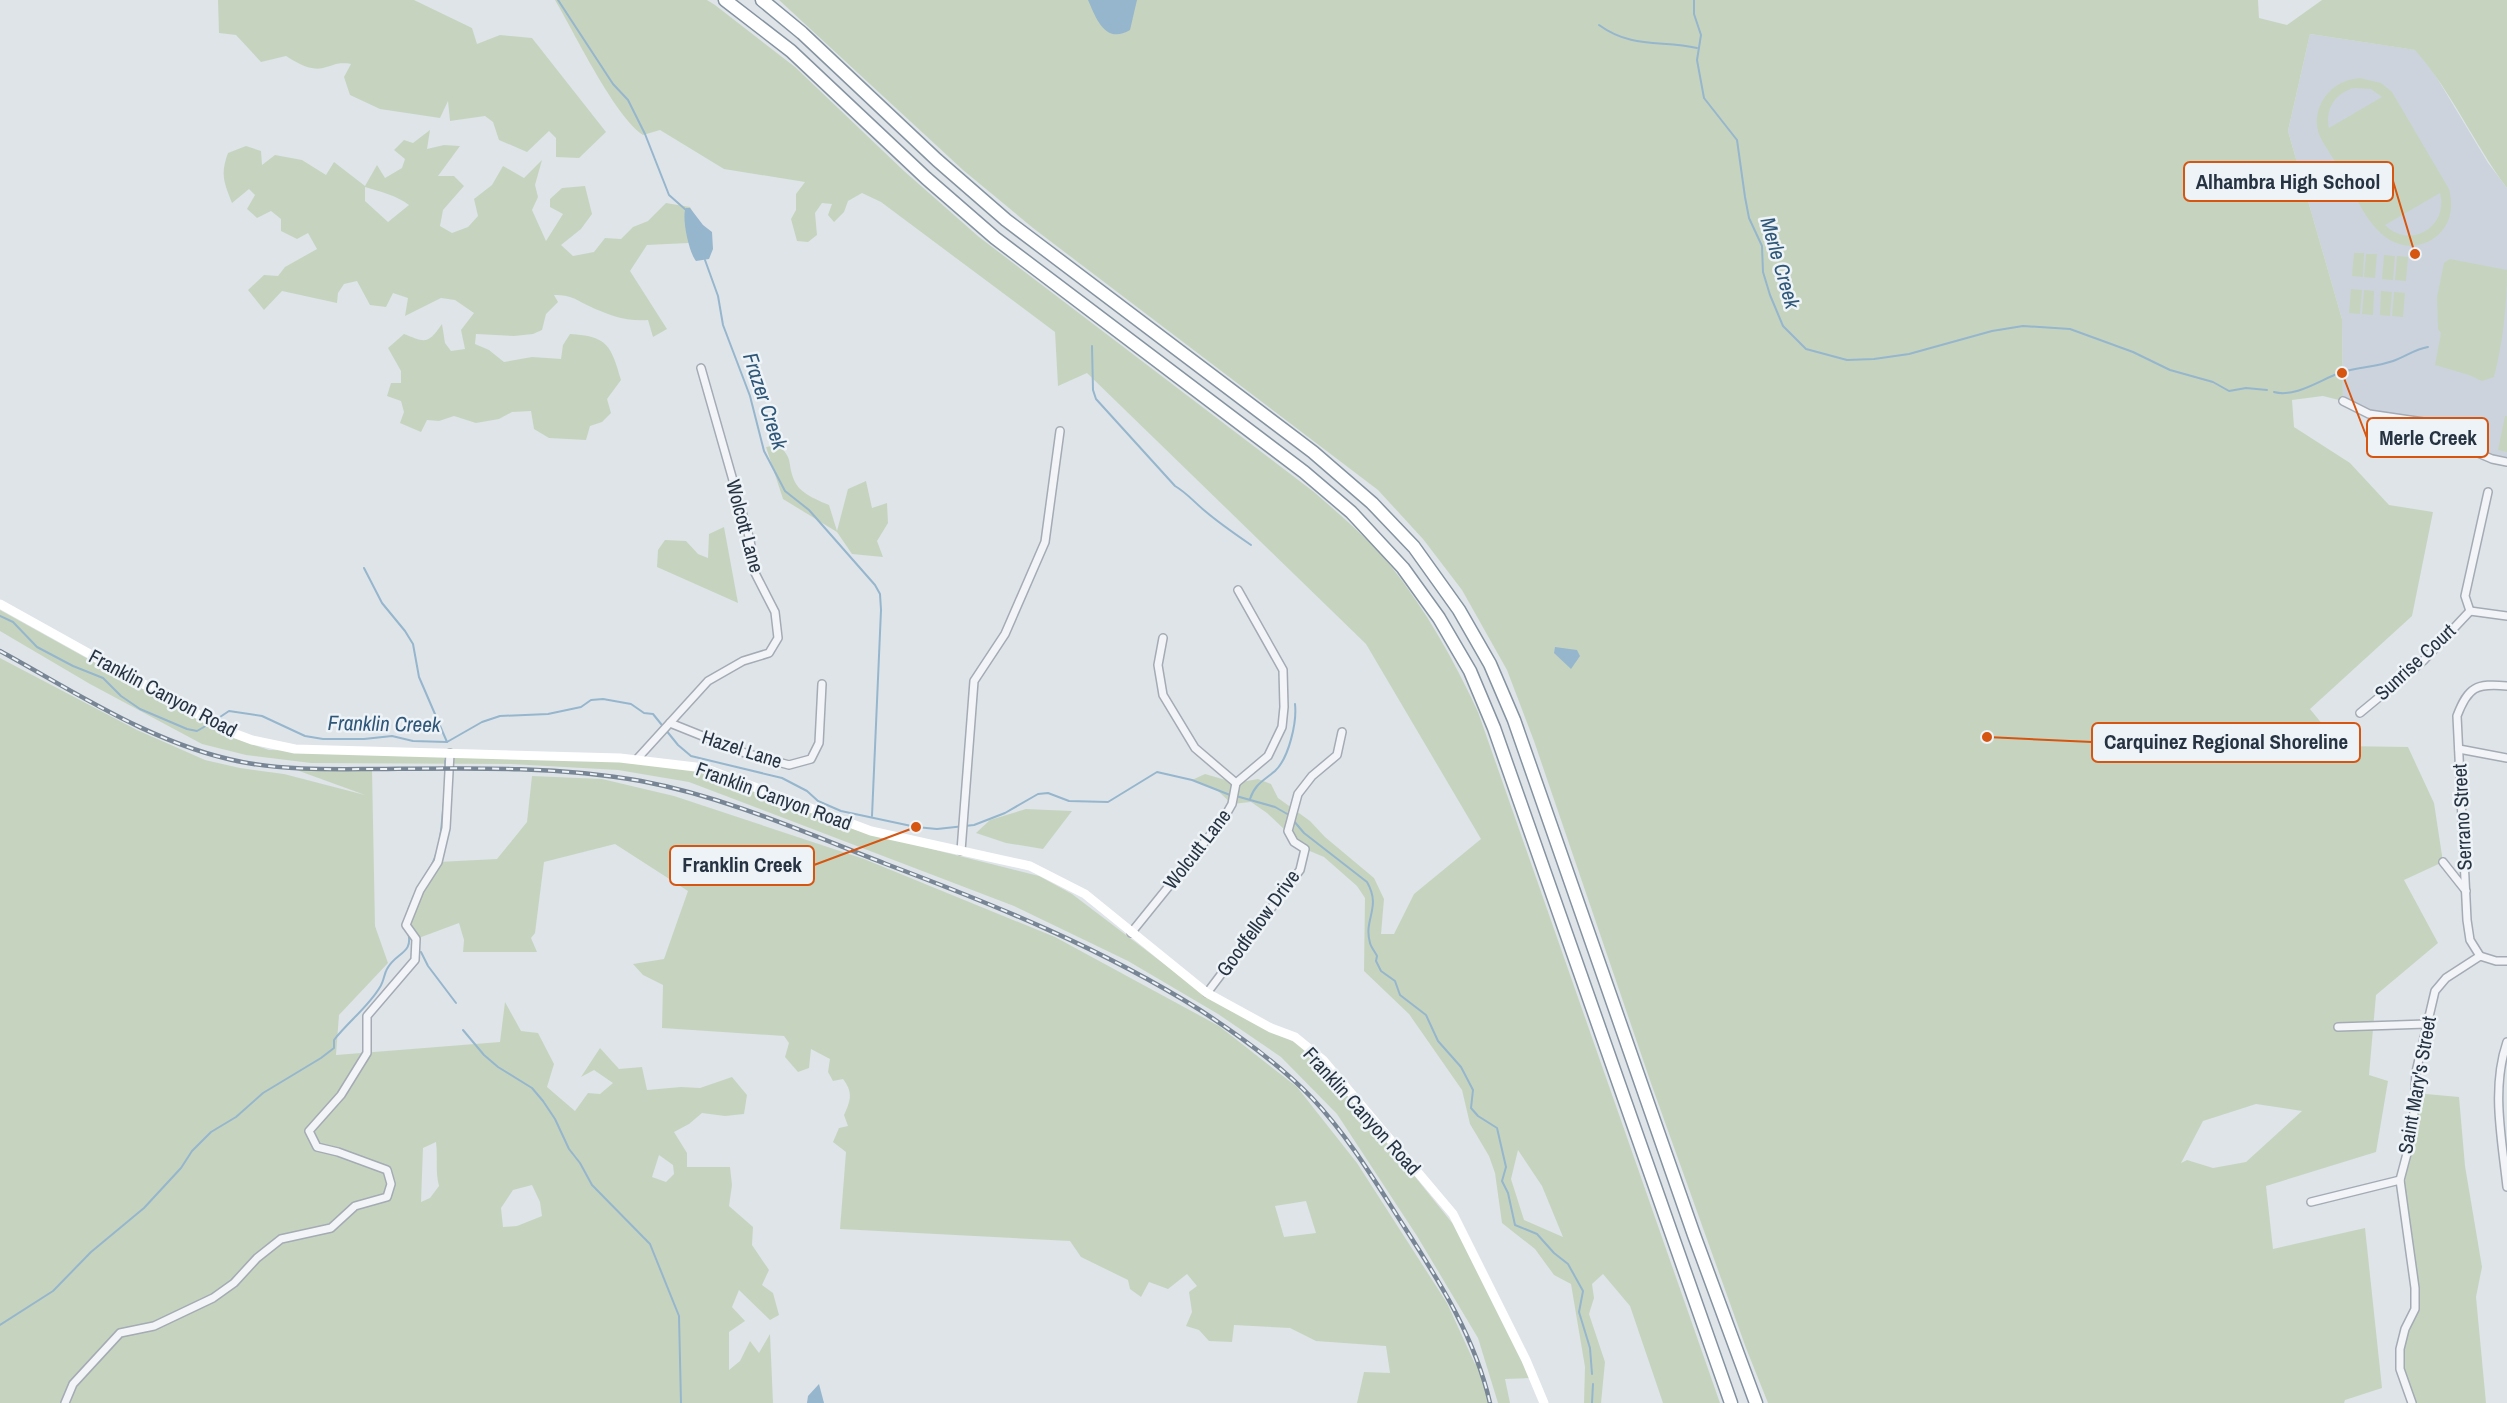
<svg xmlns="http://www.w3.org/2000/svg" width="2507" height="1403" font-family="'Archivo Narrow',sans-serif">
<style>
.built{fill:#ccd3dc}
.green{fill:#c6d4bf;fill-rule:evenodd}
.water{fill:#96b6cd}
.lines{fill:none;stroke-linecap:round;stroke-linejoin:round}
.stream{stroke:#96b6cd;stroke-width:2}
.street-casing{stroke:#a4abb4;stroke-width:10}
.highway-casing{stroke:#8593a1;stroke-width:15}
.street{stroke:#f2f4f7;stroke-width:7}
.secondary{stroke:#fff;stroke-width:9}
.highway{stroke:#fff;stroke-width:12}
.rail-casing{stroke:#778594;stroke-width:4.5}
.rail{stroke:#eef3f7;stroke-width:2;stroke-dasharray:7;stroke-linecap:butt}
.labels{text-anchor:middle;stroke-width:5;stroke-linejoin:round;paint-order:stroke}
.street-label{font-size:20px;fill:#263342;stroke:#eef3f7}
.water-label{font-size:21px;font-style:italic;fill:#2d5679;stroke:#eef3f7}
.leader{fill:none;stroke:#d55511;stroke-width:2}
.callout-dot{fill:#d55511;stroke:#eef3f7;stroke-width:2}
.callout{fill:#eef3f7;stroke:#d55511;stroke-width:2}
.callout-label{font-size:21px;text-anchor:middle;font-weight:bold;fill:#263342}
</style>
<rect width="100%" height="100%" fill="#dfe4e9"/>
<!-- built -->
<polygon class="built" points="2310,34 2416,50 2431,68 2488,163 2507,188 2507,461 2478,454 2437,424 2369,414 2343,401 2342,319 2288,131"/>
<!-- green -->
<g class="green">
<path d="M218,0H414L472,28L477,44L500,35L532,38L606,132L579,158L556,157V138L549,131L527,152L499,140L493,122L485,116L450,121L448,101L440,118L380,109L350,95L344,77L351,64C336,62 336,65 323,68C310,71 297,63 286,56L261,62L236,35L219,33Z"/>
<path d="M555,0H707L715,5L795,67L904,171L979,237L1314,492C1340,515 1368,538 1390,565C1426,610 1454,660 1478,712L1720,1403H1663L1630,1306L1603,1274L1592,1284L1594,1298L1589,1314L1605,1362L1601,1403H1584L1585,1367L1571,1284L1554,1275L1535,1249L1502,1223L1495,1173L1489,1156L1470,1124L1462,1090L1409,1014L1364,971L1365,898L1357,886L1324,857L1305,849L1267,813L1251,802L1232,804L1218,791L1192,780L1205,774L1236,783L1258,779L1271,784L1278,798L1310,821L1325,837L1374,878L1384,899L1381,934H1394L1414,894L1481,839L1366,644L1087,373L1058,386L1055,332L881,202L862,193L848,201L844,212L834,222L828,215L832,204L822,203L815,213L817,235L808,242L797,241L791,219L796,210V194L805,182L724,169L660,130L643,135C615,117 574,32 555,0ZM1518,1150L1542,1186L1563,1237L1524,1220L1511,1179Z"/>
<path d="M779,0H2258L2259,18L2287,25L2322,0H2507V188C2474,144 2452,92 2415,50L2310,34L2288,131L2342,319L2343,401L2323,396L2292,400L2294,427L2350,463L2389,505L2433,512L2412,616L2310,709L2340,746L2408,747L2434,803L2443,862L2404,880L2438,943L2376,995L2369,1075L2388,1081L2376,1152L2266,1186L2273,1249L2365,1228L2382,1388L2345,1400L2344,1403H1768L1746,1348L1652,1086L1534,741L1507,670L1462,590L1423,539L1378,490L1033,228L963,170ZM2256,1104L2302,1111L2246,1162L2213,1168L2187,1160L2181,1163L2203,1121Z"/>
<path d="M2360,78L2381,83L2392,92L2449,189C2453,205 2452,220 2441,232C2434,240 2423,245 2412,246C2375,246 2359,202 2343,174C2338,165 2320,140 2318,131C2312,104 2332,80 2360,78ZM2354,88L2371,89L2382,97L2329,128C2325,109 2335,93 2354,88ZM2440,193C2449,227 2410,250 2385,225Z"/>
<path d="M430,130L427,149L444,145L460,146L438,176H454L464,186L443,210L440,226L452,233L468,227L478,216L474,199L492,185L503,166L524,178L542,160L535,185L538,197L532,210L546,241L563,214L550,207V199L562,188L585,186L592,214L581,229L561,245L573,256L594,252L605,238L621,239L633,227L648,221L666,203L690,207L709,242L647,245L630,271L667,329L653,337L648,320C627,322 608,315 589,306C574,299 572,295 554,295L558,302L546,314L542,330L533,334L514,336L476,334L475,344L489,350L504,362L532,357L561,359L563,345L570,334C608,336 611,346 621,380L607,399L611,413L602,422L590,426L586,440L549,438L534,429L531,411L512,412L499,419L476,423L454,416L439,421L427,420L421,432L400,423L404,412L401,401L387,396L391,383H401V371L388,348L404,334C426,343 428,344 442,324L445,343L451,351L465,349L461,330L474,313L455,300L441,298L405,316L408,298L393,293L386,307L370,305L357,281L344,284L338,293L337,303L282,291L264,310L248,290L264,275L278,276L285,267L317,249L308,233L297,239L281,231V219L271,211L257,218L247,209L255,195L249,189L232,203C224,183 220,174 228,153L246,146L261,151L262,165L275,155L302,160L326,175L334,162L365,186L377,165L385,178L402,168L405,159L394,150L404,140L413,143ZM365,187C381,192 396,195 409,205L388,222L365,201Z"/>
<polygon points="2354,253 2364,253 2363,277 2352,276"/>
<polygon points="2366,254 2377,254 2375,278 2364,277"/>
<polygon points="2384,255 2395,256 2393,280 2382,279"/>
<polygon points="2397,256 2408,257 2406,281 2395,280"/>
<path d="M2450,259L2507,270C2507,306 2503,342 2494,377L2482,381L2469,375L2435,365L2441,333L2438,329L2437,297L2444,263Z"/>
<polygon points="2351,289 2362,290 2360,314 2349,313"/>
<polygon points="2364,290 2374,291 2373,315 2362,314"/>
<polygon points="2381,291 2392,292 2390,316 2380,315"/>
<polygon points="2394,292 2405,293 2403,317 2392,316"/>
<polygon points="2505,416 2507,416 2507,452 2498,450"/>
<path d="M779,445C794,461 787,462 794,480C799,493 817,500 829,505L837,531L848,489L866,481L872,508L887,503L888,523L877,541L883,557L852,554L837,532L783,499L766,447Z"/>
<polygon points="724,527 738,603 657,567 658,550 665,540 686,541 698,554 708,558 709,534"/>
<polygon points="0,610 225,735 269,750 596,756 708,772 856,830 1039,876 1072,894 1209,998 1300,1045 1347,1092 1453,1224 1530,1378 1505,1379 1510,1403 1498,1403 1478,1338 1417,1236 1337,1114 1281,1057 1218,1014 1128,961 1014,906 689,782 618,770 511,764 311,763 246,755 202,744 90,684 0,631"/>
<path d="M0,658L137,730L205,760L240,768L284,774L365,795L291,768L372,769L375,926L388,963L339,1015L336,1055L500,1042L505,1002L521,1031L538,1033L554,1064L547,1087L575,1111L588,1093L600,1094L613,1083L594,1070L581,1077L600,1048L619,1069L642,1067L647,1090L681,1087L700,1088L732,1077L747,1095L744,1114L725,1116L702,1113L689,1124L674,1132L687,1153V1167H730L732,1185L729,1206L753,1227L752,1245L769,1270L762,1285L773,1293L779,1315L770,1320L739,1290L732,1307L745,1321L729,1332V1370L740,1361L750,1341L759,1353L770,1334L773,1403H0ZM436,1142C438,1157 435,1171 439,1186L430,1198L421,1202L423,1148ZM659,1155L673,1165L674,1174L666,1182L652,1177ZM532,1185L540,1202L542,1216L517,1226L503,1227L501,1208L513,1190Z"/>
<path d="M532,776L602,779L674,796L864,859L1055,937L1219,1026L1297,1087L1357,1163L1447,1303L1475,1364L1479,1363L1490,1403H1357L1364,1372L1390,1373L1386,1346L1316,1341L1290,1328L1234,1325L1232,1342L1209,1341L1199,1330L1186,1326L1192,1312L1189,1292L1197,1286L1187,1274L1168,1289L1149,1282L1141,1297L1130,1289L1128,1280L1081,1257L1070,1241L840,1229L846,1152L833,1142L839,1128L848,1126L844,1115C851,1100 853,1092 843,1079L833,1081L828,1072L830,1059L811,1049L809,1068L798,1072L785,1057L789,1043L784,1036L662,1028L663,985L643,975L633,964L664,959L688,891L615,844L544,862L535,933L531,938L537,952H463L464,940L459,923L416,939L406,925L438,862L497,859L527,822ZM1306,1201L1316,1233L1284,1237L1275,1206Z"/>
<polygon points="1026,809 1072,811 1043,849 1006,843 976,833 990,820"/>
<polygon points="2415,1093 2459,1097 2465,1166 2482,1267 2476,1297 2486,1403 2412,1403 2400,1369 2400,1349 2415,1309 2400,1180 2406,1156"/>
</g>
<!-- water -->
<g class="water">
<path d="M1088,0H1137L1130,30C1105,45 1096,18 1088,0Z"/>
<path d="M686,208H690L703,225L712,232L713,249L709,259L696,261C689,253 681,216 686,208Z"/>
<polygon points="1555,647 1577,650 1580,656 1571,669 1554,653"/>
<polygon points="819,1384 824,1403 807,1403 808,1396"/>
</g>
<g class="lines">
<!-- stream -->
<g class="stream">
<polyline points="558,0 613,84 628,100 645,134 669,195 686,210"/>
<polyline points="1694,0 1694,14 1701,35 1697,60 1704,98 1737,140 1745,197 1749,218 1762,246 1763,272 1770,295 1783,326 1806,349 1847,360 1874,359 1909,354 1992,331 2023,326 2070,329 2133,352 2170,370 2213,382 2229,391 2246,388 2267,390"/>
<path d="M1599,25C1632,49 1661,40 1697,48"/>
<polyline points="705,260 718,296 723,325 750,396 764,451 785,491 809,510 875,585 880,594 881,610 872,816"/>
<path d="M1092,346L1093,390L1096,399L1175,486C1187,493 1194,502 1205,511C1219,523 1235,534 1251,545"/>
<path d="M2274,392C2296,398 2321,379 2342,372C2358,367 2376,367 2393,361C2405,357 2415,349 2428,347"/>
<polyline points="364,568 382,603 405,631 413,644 419,677 447,742"/>
<polyline points="0,616 13,622 37,647 73,666 103,678 121,696 140,709 187,729 197,731 209,724"/>
<polyline points="214,721 229,711 262,716 305,736 323,739 364,739 392,736 413,741 447,742 482,722 500,716 548,714 581,707 591,700 603,699 631,704 644,713 653,714 678,745 691,756 782,778 807,791 818,801 841,811 916,827 937,829 974,825 1005,813 1038,794 1048,793 1069,801 1108,802 1157,772 1192,780 1230,795"/>
<polyline points="445,761 446,771"/>
<polyline points="1236,796 1275,807 1289,815"/>
<path d="M1250,799C1255,784 1263,781 1275,771C1289,758 1297,722 1295,704"/>
<path d="M1293,820L1304,833L1367,882C1382,908 1363,919 1370,943C1371,947 1375,952 1377,956L1376,961L1381,971L1395,981L1400,995L1426,1015L1438,1041L1461,1067L1473,1090L1471,1108L1478,1116L1497,1128L1506,1167L1502,1181L1508,1193L1515,1225L1537,1234L1554,1253L1568,1264L1583,1291L1579,1312L1590,1348L1592,1374"/>
<path d="M421,883C424,876 430,869 433,862C443,841 441,817 445,795"/>
<polyline points="408,910 414,896"/>
<polyline points="421,952 428,966 456,1003"/>
<polyline points="463,1030 484,1055 498,1067 532,1088 543,1101 555,1119 569,1149 580,1163 592,1185 650,1244 679,1316 681,1403"/>
<path d="M0,1325L53,1291L91,1252L144,1208L181,1168L192,1151L211,1132L236,1117L263,1093L321,1058L334,1048V1040C348,1022 369,1006 380,987C384,981 384,974 387,969C396,952 414,954 408,932"/>
<polyline points="1592,1403 1593,1384"/>
</g>
<defs>
<g id="street">
<polyline points="2343,401 2369,414 2437,424 2471,450 2492,459 2507,462"/>
<polyline points="2470,611 2465,596 2488,492"/>
<polyline points="2470,611 2507,616"/>
<polyline points="1163,638 1158,665 1163,695 1195,748 1236,783"/>
<polyline points="2360,713 2423,661 2470,611"/>
<polyline points="670,723 745,753 789,765 811,759 819,743 822,684"/>
<polyline points="2459,749 2507,758"/>
<polyline points="637,759 708,681 743,661 769,653 778,638 775,612 755,573 750,540 701,368"/>
<polyline points="1236,783 1268,756 1282,727 1284,707 1283,670 1238,590"/>
<polyline points="961,851 974,681 1005,634 1045,542 1060,431"/>
<polyline points="2443,862 2466,891"/>
<polyline points="1131,933 1224,818 1232,804 1236,783"/>
<path d="M2480,956L2470,940L2467,920L2457,716C2468,687 2476,683 2507,686"/>
<polyline points="1207,993 1300,870 1305,849 1294,842 1288,831 1298,794 1312,776 1337,755 1342,732"/>
<polyline points="2338,1027 2426,1024"/>
<path d="M2507,1042C2491,1089 2502,1139 2507,1187"/>
<polyline points="2311,1202 2400,1180"/>
<polyline points="65,1403 73,1384 120,1333 154,1326 213,1298 234,1283 257,1258 281,1239 331,1228 355,1206 387,1197 391,1184 387,1170 338,1152 317,1147 309,1131 341,1095 367,1053 367,1016 415,960 416,939 406,925 420,890 438,862 446,828 450,753"/>
<polyline points="2412,1403 2400,1369 2400,1349 2405,1329 2415,1309 2415,1288 2400,1180 2413,1131 2416,1072 2435,991 2446,978 2480,956 2496,961 2507,961"/>
</g>
<g id="highway">
<polyline points="725,0 791,51 926,178 995,238 1304,472 1351,512 1403,568 1439,618 1470,671 1494,728 1731,1403"/>
<polyline points="762,0 802,33 937,160 1006,220 1313,452 1372,503 1414,547 1459,610 1490,664 1514,720 1694,1235 1756,1403"/>
</g>
</defs>
<!-- street casing -->
<use href="#street" class="street-casing"/>
<!-- highway casing -->
<use href="#highway" class="highway-casing"/>
<!-- street -->
<use href="#street" class="street"/>
<!-- secondary -->
<polyline class="secondary" points="0,604 228,731 252,740 295,749 620,758 704,768 871,831 1030,866 1085,894 1207,993 1271,1028 1295,1037 1323,1060 1453,1214 1526,1360 1544,1403"/>
<!-- highway -->
<use href="#highway" class="highway"/>
<defs>
<path id="rail" d="M0,651C77,693 154,745 242,762C289,771 337,769 384,769C470,768 557,766 641,781C726,797 806,833 886,864C995,905 1101,948 1200,1010C1240,1036 1279,1064 1312,1098C1349,1137 1376,1183 1405,1228C1441,1284 1475,1338 1490,1403"/>
</defs>
<!-- rail casing -->
<use href="#rail" class="rail-casing"/>
<!-- rail -->
<use href="#rail" class="rail"/>
</g>
<g class="labels">
<!-- street labels -->
<g class="street-label">
<text transform="translate(745 526) rotate(75)" y="7">Wolcott Lane</text>
<text transform="translate(2415 662) rotate(-43)" y="7">Sunrise Court</text>
<text transform="translate(163 693) rotate(28)" y="7">Franklin Canyon Road</text>
<text transform="translate(742 749) rotate(18)" y="7">Hazel Lane</text>
<text transform="translate(774 796) rotate(20)" y="7">Franklin Canyon Road</text>
<text transform="translate(2462 817) rotate(-93)" y="7">Serrano Street</text>
<text transform="translate(1197 849) rotate(-52)" y="7">Wolcutt Lane</text>
<text transform="translate(1258 923) rotate(-54)" y="7">Goodfellow Drive</text>
<text transform="translate(2417 1085) rotate(-80)" y="7">Saint Mary's Street</text>
<text transform="translate(1362 1111) rotate(48)" y="7">Franklin Canyon Road</text>
</g>
<!-- water labels -->
<g class="water-label">
<text transform="translate(1780 263) rotate(74)" y="7">Merle Creek</text>
<text transform="translate(765 401) rotate(72)" y="7">Frazer Creek</text>
<text transform="translate(384 724) rotate(1)" y="7">Franklin Creek</text>
</g>
</g>
<!-- callouts -->
<path class="leader" d="M2415 254L2393 181M2342 373L2367 438M1987 737L2092 742M916 827L814 865"/>
<g class="callout-dot">
<circle cx="2415" cy="254" r="6"/>
<circle cx="2342" cy="373" r="6"/>
<circle cx="1987" cy="737" r="6"/>
<circle cx="916" cy="827" r="6"/>
</g>
<g class="callout">
<rect x="2184" y="162" width="209" height="39" rx="6"/>
<rect x="2367" y="418" width="121" height="39" rx="6"/>
<rect x="2092" y="723" width="268" height="39" rx="6"/>
<rect x="670" y="846" width="144" height="39" rx="6"/>
</g>
<g class="callout-label">
<text x="2288" y="189">Alhambra High School</text>
<text x="2428" y="445">Merle Creek</text>
<text x="2226" y="749">Carquinez Regional Shoreline</text>
<text x="742" y="872">Franklin Creek</text>
</g>
</svg>
